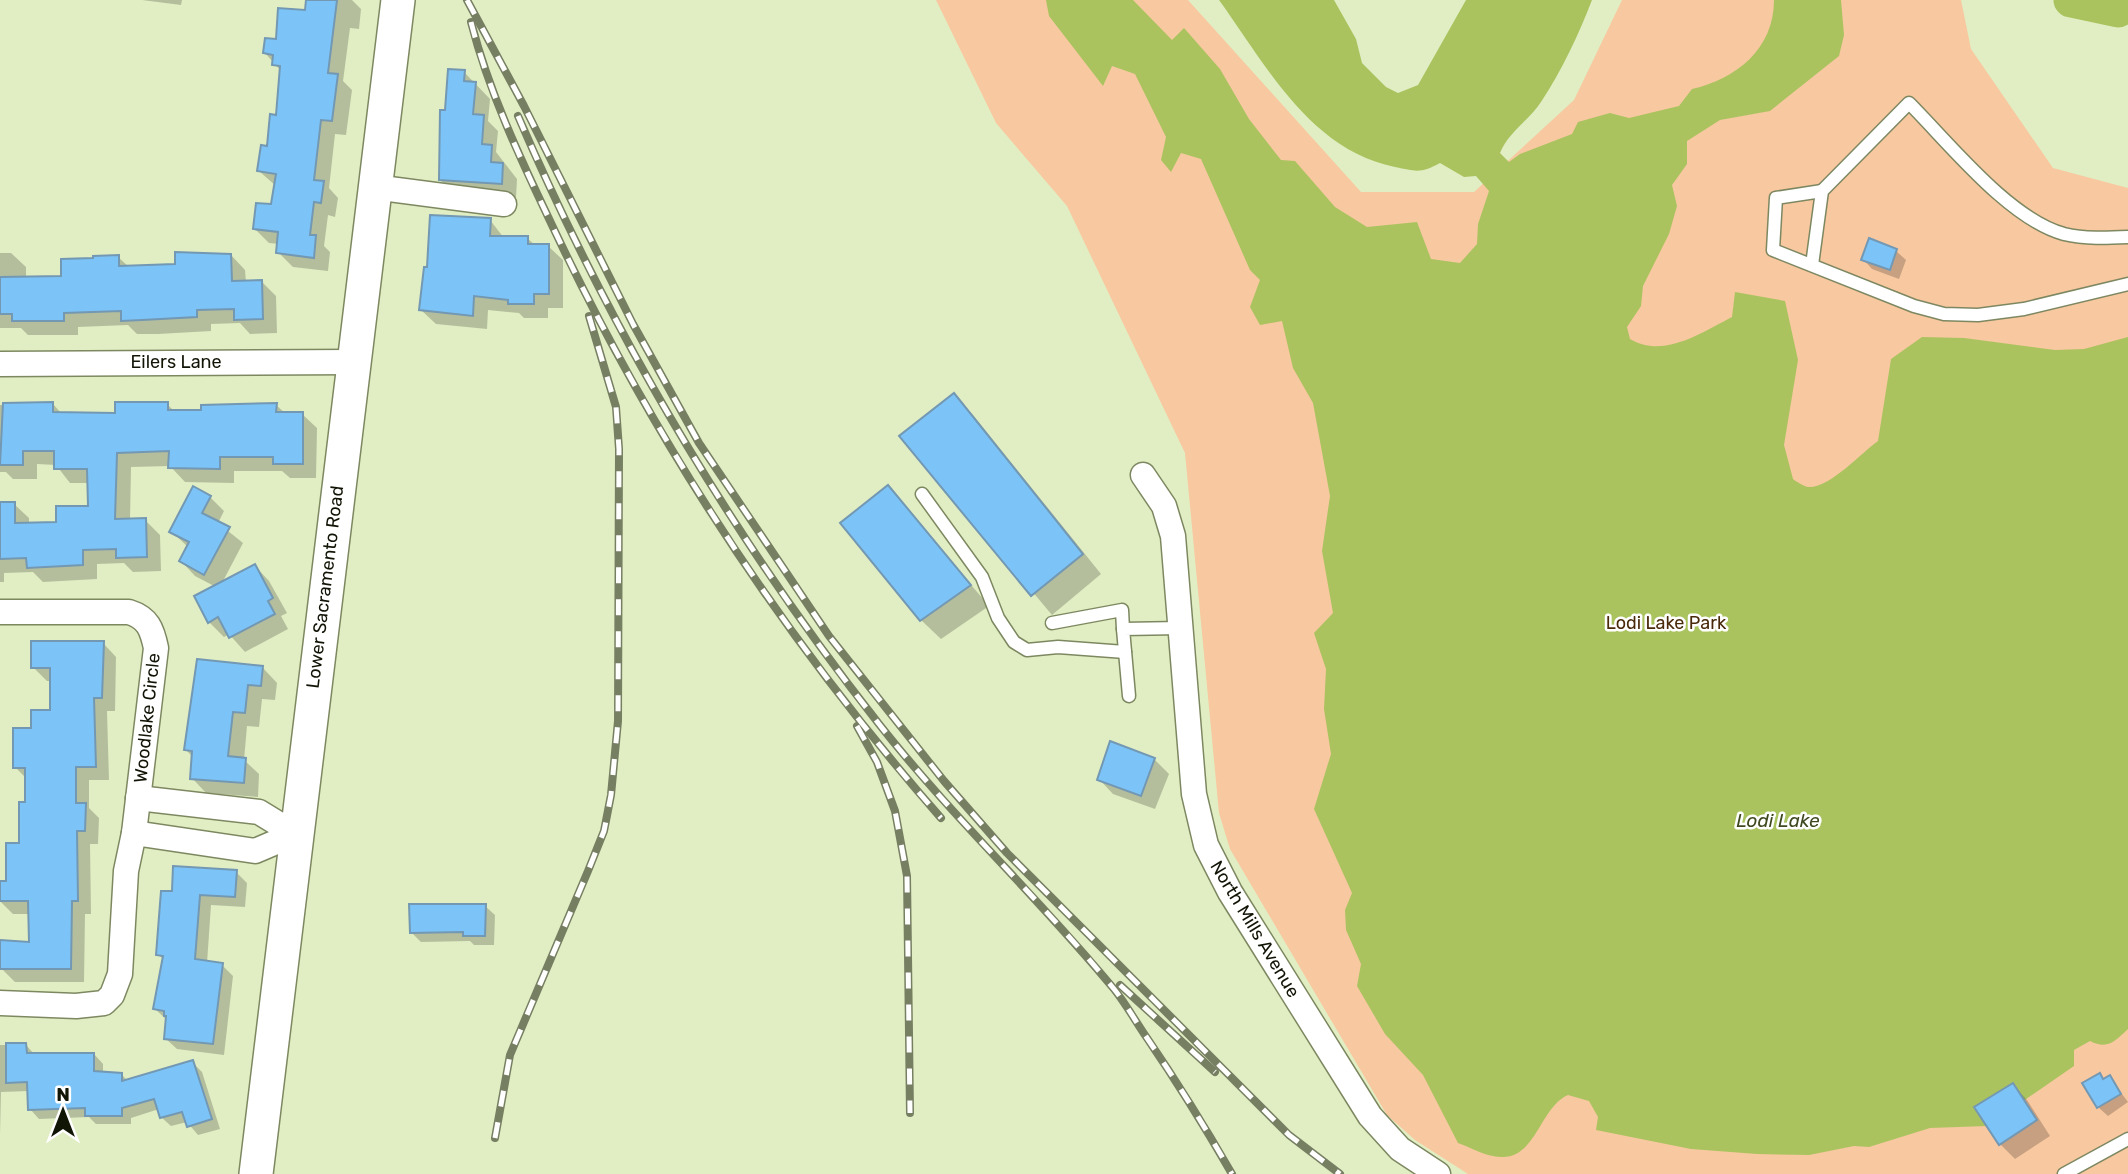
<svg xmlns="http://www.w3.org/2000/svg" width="2128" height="1174" font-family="Rubik,sans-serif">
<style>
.green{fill:#f8c8a0}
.water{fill:#aac35f}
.shadow{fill:#0003}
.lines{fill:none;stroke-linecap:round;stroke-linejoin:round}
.river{stroke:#aac35f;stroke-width:35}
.building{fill:#7cc4f8;stroke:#7398b3;stroke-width:2}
.service-casing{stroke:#7d8861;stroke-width:15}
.minor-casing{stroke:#7d8861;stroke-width:27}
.secondary-casing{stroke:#7d8861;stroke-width:36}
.service{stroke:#fff;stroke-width:12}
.minor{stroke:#fff;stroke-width:24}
.secondary{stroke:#fff;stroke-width:33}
.rail-casing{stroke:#777f63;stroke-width:8}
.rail{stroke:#fff;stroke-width:5;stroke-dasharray:16;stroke-linecap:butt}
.labels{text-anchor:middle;stroke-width:5;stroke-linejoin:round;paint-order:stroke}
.street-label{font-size:18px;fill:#111506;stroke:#fff}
.park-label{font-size:18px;fill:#492a0a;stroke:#fff}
.water-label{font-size:19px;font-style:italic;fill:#3f4920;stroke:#fff}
</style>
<rect width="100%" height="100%" fill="#e1eec3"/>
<!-- green -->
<polygon class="green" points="936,0 1188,0 1361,192 1474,192 1574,100 1622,0 1961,0 1971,49 2053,168 2128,188 2128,1174 1468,1174 1415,1140 1387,1115 1230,849 1219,813 1185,453 1067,206 996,123"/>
<!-- water -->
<path class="water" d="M1046,0H1133L1172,40L1184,28L1220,69L1249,119L1281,160L1295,161L1335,207L1367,227L1417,222L1431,259L1460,263L1477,244L1478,224L1489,191L1476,176L1464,177L1440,163C1420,174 1416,171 1395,167C1310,150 1266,65 1219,0H1334L1356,39L1362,63L1386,87L1398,93L1418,85L1466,0H1592C1578,36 1562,70 1541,102C1529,120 1508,133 1500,153L1509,162L1520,154L1572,134L1578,122L1610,113L1629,118L1679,106L1692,89C1736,79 1774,49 1774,0H1841L1844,35L1839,56L1770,111L1720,120L1687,141V164L1672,185L1677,206L1669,234L1643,286L1641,306L1627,327L1630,339C1663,359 1701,333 1732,317L1735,292L1785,301L1798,360L1784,445L1793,479C1797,482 1803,486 1808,487C1829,489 1861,453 1878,441L1891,359L1922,337L1964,338L2055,350L2084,349L2128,337V1029C2115,1041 2108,1050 2090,1041L2074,1050V1066L1987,1126L1930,1128L1869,1147L1854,1146L1809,1155L1757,1154L1691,1149L1596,1130L1598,1117L1589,1101L1568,1095C1540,1107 1536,1159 1501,1157C1487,1157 1472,1148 1458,1143L1423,1075L1385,1034L1357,986L1361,964L1346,930L1345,910L1352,893L1314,809L1331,754L1324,709L1326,669L1314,633L1333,613L1322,551L1330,496L1313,403L1293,368L1282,321L1260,325L1250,307L1260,280L1250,270L1201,159L1181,153L1171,172L1161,160L1166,137L1135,74L1112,66L1103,86L1049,16Z"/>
<!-- shadow -->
<g class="shadow">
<polygon points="142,0 182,0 181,5"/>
<polygon points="307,0 352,0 361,9 359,29 350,28 343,81 352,90 346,135 335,134 329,188 338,198 335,217 328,215 324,246 330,252 328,271 293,267 278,252 279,244 269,243 254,228 272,206 276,186 259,171 278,117 282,72 265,53 306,12"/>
<polygon points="464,72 490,99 488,121 498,131 496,152 517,179 516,198 455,194 440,180 446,112"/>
<polygon points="490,220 504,238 527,238 535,245 548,246 563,260 563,308 548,308 548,318 524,318 519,313 488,310 487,329 436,324 421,310"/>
<polygon points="1896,251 1906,260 1899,279 1872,269 1863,259"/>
<polygon points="0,253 11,253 26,267 26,278 63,277 118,257 129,267 177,266 231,255 245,270 246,282 262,282 276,296 277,333 250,334 240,323 211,324 211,331 158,334 137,334 128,325 78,327 78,335 28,335 21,328 0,328"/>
<polygon points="954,395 973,415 1101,574 1052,615 902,436"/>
<polygon points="53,404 62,414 117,414 167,404 175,412 203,412 276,405 285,413 302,414 317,428 316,478 290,478 282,471 234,471 234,483 185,482 170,466 131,467 130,520 145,520 160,535 161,571 133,572 124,563 97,564 97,579 43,582 33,572 4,573 4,582 0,582 0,504 14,504 29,518 29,525 58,524 90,507 89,483 70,483 56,465 37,464 37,479 13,479 6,472 0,472 0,405"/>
<polygon points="888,487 989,606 941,639 921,620"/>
<polygon points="210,497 224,511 218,523 243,543 222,583 255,566 269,581 287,613 281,616 288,629 245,652 229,634 224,637 209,622 216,587 195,576 181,561 188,547 171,531"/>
<polygon points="103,643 116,657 115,711 107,711 109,780 89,780 89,808 99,818 98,844 90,844 91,914 85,914 84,982 15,982 1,968 30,944 30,914 13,914 0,901 0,882 8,882 21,844 27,803 27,779 15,767 33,729 51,712 52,681 47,681 33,667"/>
<polygon points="263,668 277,683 275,700 262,699 259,727 247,726 244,760 259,774 258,797 206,793 192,778 193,757 186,750"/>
<polygon points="1111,743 1155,760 1169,774 1155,809 1113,794 1099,779"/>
<polygon points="236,872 247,883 245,907 211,905 207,963 222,965 233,976 224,1055 177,1049 165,1038 168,1021 155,1009 164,960 158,954 173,893"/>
<polygon points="485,906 495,915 494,945 474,945 470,941 421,942 412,933"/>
<polygon points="0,1045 26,1045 35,1055 94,1054 103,1064 103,1073 122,1075 128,1081 192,1062 202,1072 220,1129 198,1135 187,1122 171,1126 161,1117 159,1109 131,1118 131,1124 96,1124 89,1117 39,1119 30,1109 29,1091 1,1092 0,1135"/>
<polygon points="2099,1075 2104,1080 2109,1077 2128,1102 2108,1116 2098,1107"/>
<polygon points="2013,1085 2027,1100 2050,1136 2015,1159 2000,1144 1977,1108"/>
</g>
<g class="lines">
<!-- river -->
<polyline class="river" points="2071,0 2118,10 2128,4"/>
</g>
<!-- building -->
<g class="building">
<polygon points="306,0 337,0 328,73 338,74 332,121 321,120 314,180 324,181 321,203 314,202 310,235 316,235 314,258 276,253 278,232 253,229 256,203 271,204 276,174 257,171 261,145 267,146 270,114 276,115 280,66 272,65 273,55 263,53 265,38 276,39 278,8 305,10"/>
<polygon points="448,69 465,70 464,81 476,82 473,114 484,115 482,144 492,145 491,162 503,163 502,184 439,180 440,110 445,110"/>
<polygon points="430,215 491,218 490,236 528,236 528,244 549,244 549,294 534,294 534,304 508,304 508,300 474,296 473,316 419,310 424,267 427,267"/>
<polygon points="1869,238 1897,249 1890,270 1861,260"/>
<polygon points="175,252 231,254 232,281 262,280 263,319 234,320 234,309 197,310 197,317 142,320 121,321 121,311 64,313 64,321 12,321 12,314 0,314 0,277 61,276 61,259 93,258 93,256 119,255 119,266 175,264"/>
<polygon points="954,393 1083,554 1031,596 899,436"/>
<polygon points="53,402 53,412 115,413 115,402 168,402 168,410 201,410 201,405 277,403 276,412 303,412 303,464 273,464 273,457 220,457 220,469 168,468 169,451 117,453 115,519 146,518 147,557 116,558 116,549 83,550 83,565 27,568 26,558 0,559 0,502 15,502 15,523 56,522 56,506 88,506 87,469 54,469 54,451 23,451 23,465 0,465 3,403"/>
<polygon points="888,485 971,585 920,621 840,523"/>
<polygon points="193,486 211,496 202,513 230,527 204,575 179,561 189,542 169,532"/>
<polygon points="255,564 273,598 268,601 275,614 229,638 218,617 208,623 194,596"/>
<polygon points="31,641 104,641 102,698 94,698 96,767 76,767 76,803 86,803 85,831 77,831 78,901 72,901 71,969 0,969 0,940 29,942 28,901 0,901 0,881 6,881 6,843 19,843 19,802 25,802 25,768 13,768 13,728 31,728 31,710 50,710 50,668 31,668"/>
<polygon points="197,659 263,666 261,686 248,685 245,713 233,712 228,756 246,758 244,783 190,779 192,751 184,750"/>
<polygon points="1110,741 1155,758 1141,796 1097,780"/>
<polygon points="173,866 237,870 235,897 200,895 195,959 223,963 213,1044 164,1039 166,1016 164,1016 164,1011 153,1009 163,956 156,955 161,891 172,891"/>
<polygon points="409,904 486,904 485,936 463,936 463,932 410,933"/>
<polygon points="6,1043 26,1043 27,1053 94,1053 94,1071 122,1073 122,1081 193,1060 212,1119 187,1127 182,1112 160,1118 154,1099 122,1108 122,1116 85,1116 85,1108 28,1110 27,1082 6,1083"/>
<polygon points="2100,1073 2103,1079 2110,1075 2121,1094 2097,1108 2082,1083"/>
<polygon points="2013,1083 2037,1120 1999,1145 1974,1107"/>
</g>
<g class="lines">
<defs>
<g id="service">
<polyline points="1822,191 1776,198 1773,250 1914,306 1944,314 1978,315 2024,309 2128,284"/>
<path d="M1812,265L1822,191L1909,103C1949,143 2009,219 2064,234C2085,239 2107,238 2128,237"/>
<polyline points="922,494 982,577 998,618 1014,642 1027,650 1058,647 1125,652"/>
<polyline points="1052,623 1122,610 1123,629"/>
<polyline points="1129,696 1123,629 1180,628"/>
<polyline points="2064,1174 2128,1139"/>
</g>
<g id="minor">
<polyline points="374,187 504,204"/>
<polyline points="0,364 353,362"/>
<polyline points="1143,475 1164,506 1173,536 1194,794 1206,845 1230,892 1370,1116 1400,1149 1438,1174"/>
<path d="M0,612H129C148,618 152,629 156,648L134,833L126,871L120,974L112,995L104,1003L76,1006L0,1003"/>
<polyline points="138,798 259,812 295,834"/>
<polyline points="134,833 255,851 295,834"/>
</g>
<polyline id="secondary" points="256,1174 398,0"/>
</defs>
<!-- service casing -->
<use href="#service" class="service-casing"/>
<!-- minor casing -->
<use href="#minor" class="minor-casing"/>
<!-- secondary casing -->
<use href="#secondary" class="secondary-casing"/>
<!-- service -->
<use href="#service" class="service"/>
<!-- minor -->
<use href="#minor" class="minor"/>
<!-- secondary -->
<use href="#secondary" class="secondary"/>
<defs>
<g id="rail">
<polyline points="467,0 524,106 633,324 699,443 829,636 944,781 1007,853 1289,1135 1340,1174"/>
<path d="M471,22C489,92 520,158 551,223C652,438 785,640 941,818"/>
<path d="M518,116C612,334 732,537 879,724C952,817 1039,898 1114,989C1126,1004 1136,1022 1147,1038C1177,1082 1205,1127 1232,1174"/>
<polyline points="857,726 877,762 895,811 907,876 910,1113"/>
<polyline points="1120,985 1215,1072"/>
<polyline points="495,1138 510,1055 588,871 604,831 611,795 618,721 619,449 616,407 589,316"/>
</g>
</defs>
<!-- rail casing -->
<use href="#rail" class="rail-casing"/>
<!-- rail -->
<use href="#rail" class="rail"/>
</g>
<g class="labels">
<!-- street labels -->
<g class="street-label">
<text x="176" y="368">Eilers Lane</text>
<text transform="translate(325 587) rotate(-83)" y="6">Lower Sacramento Road</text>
<text transform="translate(147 718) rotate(-84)" y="6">Woodlake Circle</text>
<text transform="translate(1255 929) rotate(59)" y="6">North Mills Avenue</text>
</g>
<!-- park labels -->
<g class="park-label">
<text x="1666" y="629">Lodi Lake Park</text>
</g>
<!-- water labels -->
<g class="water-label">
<text x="1778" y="827">Lodi Lake</text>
</g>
</g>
<!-- north arrow -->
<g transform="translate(63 1111)" stroke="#ffffff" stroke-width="5" paint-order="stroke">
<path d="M0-5L12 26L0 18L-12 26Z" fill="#111506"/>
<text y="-10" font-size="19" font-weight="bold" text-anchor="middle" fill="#111506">N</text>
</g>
</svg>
